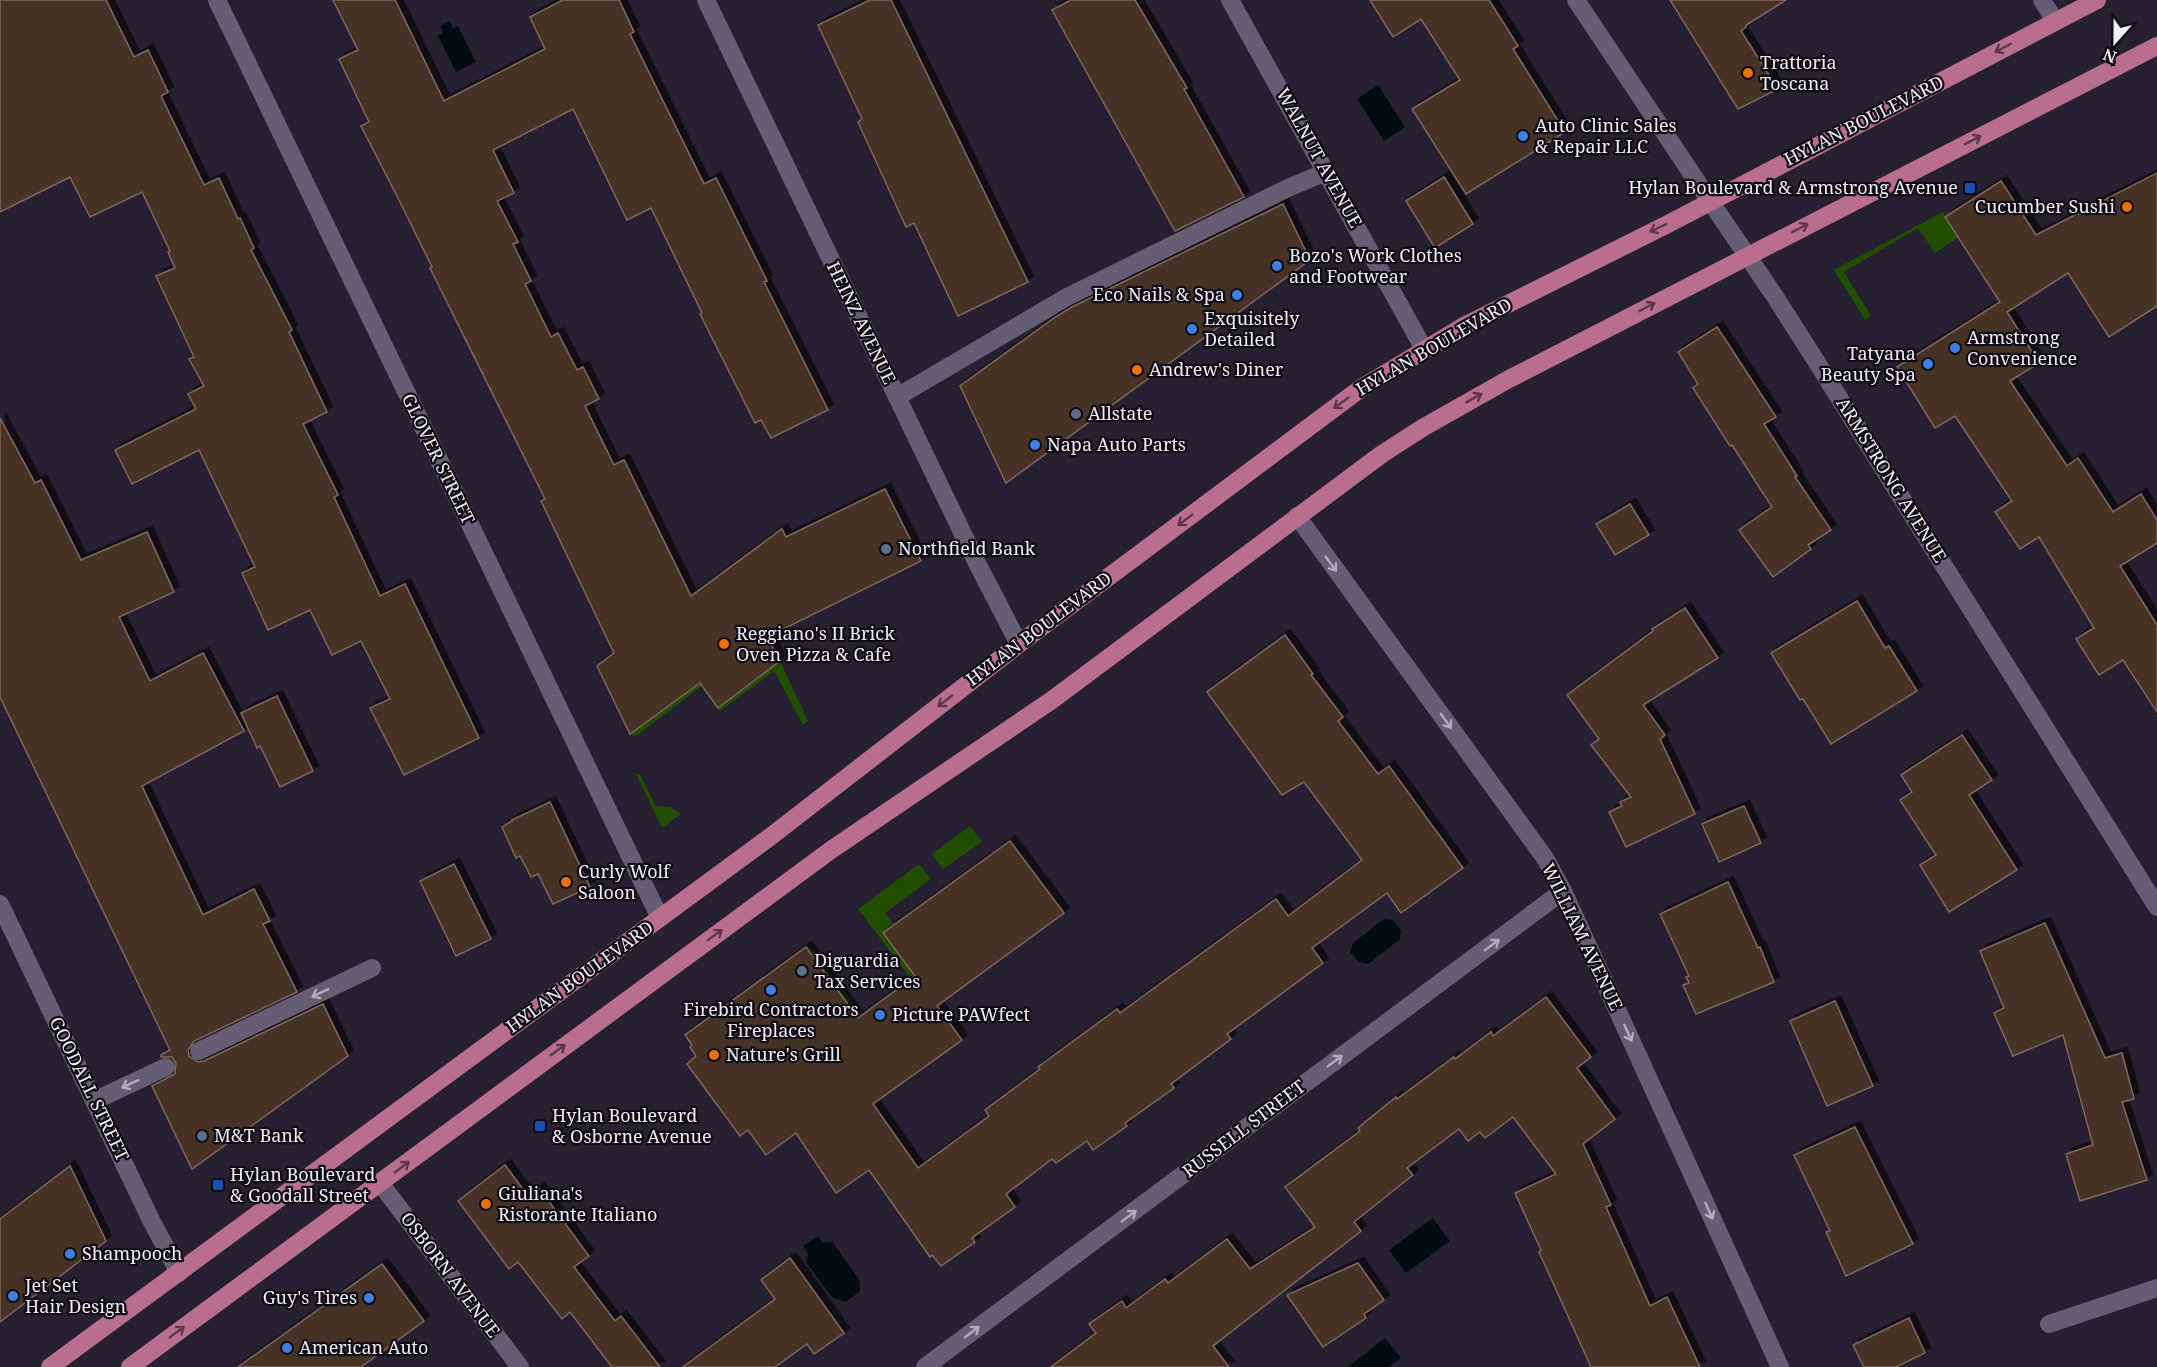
<svg xmlns="http://www.w3.org/2000/svg" width="2157" height="1367" font-family="'Noto Serif',serif">
<style>
.green{fill:#214e00}
.water{fill:#010d12}
.building{fill:#463026;stroke:#7f665b;stroke-width:1.5;filter:url(#shadow)}
.lines{fill:none;stroke-linecap:round;stroke-linejoin:round}
.lane{stroke:#645d73;stroke-width:18}
.street{stroke:#645d73;stroke-width:18}
.secondary{stroke:#645d73;stroke-width:18}
.primary{stroke:#ba6e8d;stroke-width:18}
.oneway{stroke:#5c384a}
.oneway2{stroke:#b1acbd}
.food-dot{fill:#e8710a;stroke:#0f0c14;stroke-width:2}
.shop-dot{fill:#3f7fe0;stroke:#0f0c14;stroke-width:2}
.transit-dot{fill:#1a4fb4;stroke:#0f0c14;stroke-width:2}
.service-dot{fill:#5c6f8a;stroke:#0f0c14;stroke-width:2}
.labels{text-anchor:middle;stroke-width:4.5;stroke-linejoin:round;paint-order:stroke}
.poi-label{font-size:18px;fill:#f0ecf9;stroke:#0f0c14;text-anchor:start}
.street-label{font-size:18px;fill:#f0ecf9;stroke:#0f0c14}
</style>
<defs>
<filter id="shadow"><feDropShadow dx="5.5" dy="-5.5" stdDeviation="0" flood-color="#0009"/></filter>
</defs>
<rect width="100%" height="100%" fill="#272033"/>
<!-- green -->
<g class="green">
<polygon points="1943,212 1959,237 1935,253 1918,228 1844,272 1871,316 1865,320 1834,270"/>
<polygon points="780,661 808,721 803,725 774,671 720,711 718,708"/>
<polygon points="699,683 702,686 639,734 633,736 631,734"/>
<polygon points="636,774 640,774 656,806 671,807 681,814 662,828"/>
<polygon points="970,826 982,842 943,869 932,854"/>
<polygon points="919,864 931,879 885,913 895,925 915,976 911,979 858,909"/>
<polygon points="809,945 862,1015 858,1018 806,947"/>
</g>
<!-- water -->
<g class="water">
<polygon points="450,21 453,29 458,26 476,62 456,72 438,36 443,33 440,26"/>
<polygon points="1378,85 1405,127 1384,141 1357,99"/>
<polygon points="1384,919 1393,920 1401,930 1400,939 1368,964 1359,962 1350,952 1353,943"/>
<polygon points="1433,1218 1450,1241 1406,1273 1389,1250"/>
<polygon points="818,1236 822,1242 832,1242 859,1279 860,1291 846,1302 833,1298 806,1262 808,1254 803,1246"/>
<polygon points="1385,1338 1401,1358 1389,1367 1348,1367"/>
</g>
<!-- building -->
<g class="building">
<polygon points="0,0 106,0 134,57 148,50 168,92 161,96 204,185 219,178 238,219 240,218 254,248 251,250 292,330 289,332 327,412 303,424 338,495 334,497 380,596 405,584 479,738 404,775 370,708 390,699 361,641 332,655 310,610 268,630 242,573 255,567 199,450 132,484 115,450 196,409 188,394 204,386 189,359 194,357 156,276 175,268 168,252 170,251 142,192 90,217 70,177 0,212"/>
<polygon points="333,0 395,0 444,101 545,49 530,17 563,0 619,0 634,32 630,34 704,184 716,178 767,281 764,282 828,410 771,438 761,420 755,423 700,314 702,313 651,208 627,220 573,109 493,150 514,193 497,201 518,242 513,244 531,281 525,284 551,337 558,333 577,370 583,367 599,399 585,406 614,465 624,460 691,596 782,529 786,537 885,489 921,561 767,637 780,661 718,708 700,683 630,734 597,666 614,653 541,501 545,499 430,268 432,267 399,200 361,126 369,122 339,59 358,50"/>
<polygon points="870,0 891,0 1028,282 958,316 914,223 906,227 858,122 862,119 818,25"/>
<polygon points="1071,0 1135,0 1187,88 1184,89 1244,197 1175,231 1052,10"/>
<polygon points="1370,0 1489,0 1518,46 1513,49 1565,132 1466,194 1412,109 1460,80 1421,19 1393,37"/>
<polygon points="1670,0 1786,0 1746,25 1746,27 1741,31 1778,89 1738,109"/>
<polygon points="2157,173 2157,306 2109,337 2068,273 2007,312 2039,363 2010,381 2067,466 2078,458 2113,512 2141,494 2157,520 2157,543 2120,566 2157,625 2157,712 2123,660 2099,675 2076,639 2094,628 2039,537 2020,549 1995,512 2012,501 1955,416 1935,428 1897,367 2000,302 1945,217 2001,181 2036,235"/>
<polygon points="1444,177 1473,224 1435,248 1406,201"/>
<polygon points="1283,204 1310,260 1006,483 960,386 1054,318 1072,307"/>
<polygon points="1717,327 1776,417 1764,424 1797,476 1795,477 1831,530 1808,545 1811,549 1773,577 1739,530 1772,507 1732,445 1730,446 1693,388 1698,384 1678,352"/>
<polygon points="0,418 35,483 41,480 81,560 147,532 174,592 119,617 150,681 203,653 244,731 142,786 203,915 254,889 270,921 263,924 297,992 194,1041 188,1050 189,1056 198,1062 204,1061 323,1004 348,1056 192,1169 152,1086 175,1074 176,1063 172,1057 161,1057 161,1055 170,1050 0,697"/>
<polygon points="1630,504 1649,535 1615,555 1596,524"/>
<polygon points="1857,601 1885,648 1889,646 1917,691 1831,744 1803,699 1800,700 1771,653"/>
<polygon points="1685,608 1718,658 1643,705 1665,735 1660,739 1695,814 1626,847 1609,812 1622,806 1620,802 1631,797 1591,745 1599,739 1567,695 1653,631 1652,629"/>
<polygon points="1285,635 1313,674 1311,675 1343,717 1338,721 1378,774 1389,766 1463,868 1401,913 1387,893 1312,948 1323,963 1227,1034 1231,1039 1171,1084 1174,1088 1125,1123 1127,1126 1093,1150 1087,1141 1056,1163 1052,1159 1006,1194 1015,1207 972,1238 975,1242 941,1266 932,1255 930,1257 869,1170 836,1193 796,1133 766,1155 748,1130 740,1136 687,1064 696,1056 690,1047 692,1045 685,1035 806,947 858,1018 915,976 883,933 1010,841 1064,913 937,1006 962,1040 873,1104 918,1168 989,1116 985,1110 1040,1069 1038,1067 1117,1009 1120,1013 1276,899 1288,916 1362,860 1304,782 1282,795 1207,692"/>
<polygon points="277,696 313,771 280,787 260,746 257,748 241,713"/>
<polygon points="1962,735 1992,780 1969,795 2017,870 1949,912 1920,865 1936,855 1900,800 1912,792 1901,775"/>
<polygon points="550,802 590,887 553,904 538,874 531,877 520,856 516,858 502,827 512,821 512,820"/>
<polygon points="1744,806 1761,843 1719,862 1702,824"/>
<polygon points="454,864 491,939 456,956 420,881"/>
<polygon points="1728,882 1758,948 1760,947 1774,982 1696,1014 1683,985 1689,983 1686,977 1689,976 1660,914"/>
<polygon points="2045,923 2105,1058 2122,1053 2134,1099 2122,1102 2147,1180 2080,1201 2066,1154 2093,1145 2063,1035 2013,1056 1994,1013 2004,1008 1980,951"/>
<polygon points="1546,997 1591,1057 1577,1068 1615,1119 1583,1144 1611,1205 1606,1207 1650,1306 1667,1297 1700,1367 1591,1367 1539,1252 1541,1250 1515,1193 1556,1174 1513,1117 1485,1138 1480,1132 1468,1141 1459,1129 1407,1168 1413,1175 1354,1222 1361,1231 1213,1346 1229,1367 1051,1367 1096,1333 1089,1324 1122,1301 1126,1308 1165,1279 1168,1283 1227,1239 1250,1269 1315,1227 1285,1187 1360,1131 1358,1128 1396,1097 1397,1099 1454,1057 1455,1059 1491,1032 1493,1036"/>
<polygon points="1835,1001 1873,1086 1827,1106 1790,1021"/>
<polygon points="1855,1127 1913,1244 1846,1276 1826,1232 1830,1231 1794,1155"/>
<polygon points="505,1165 528,1196 539,1188 589,1256 574,1267 615,1321 621,1316 660,1367 612,1367 570,1312 562,1319 518,1262 509,1269 458,1201"/>
<polygon points="70,1166 106,1241 0,1322 0,1219"/>
<polygon points="790,1258 844,1333 814,1354 807,1344 775,1367 683,1367 775,1299 761,1280"/>
<polygon points="1358,1263 1384,1300 1364,1314 1366,1318 1323,1347 1287,1295"/>
<polygon points="382,1264 424,1321 361,1367 238,1367"/>
<polygon points="1909,1318 1925,1353 1896,1367 1864,1367 1853,1345"/>
</g>
<g class="lines">
<!-- lane -->
<g class="lane">
<polyline points="897,397 1067,297 1288,188 1326,172"/>
<polyline points="199,1051 372,968"/>
<polyline points="94,1101 166,1067"/>
</g>
<!-- street -->
<g class="street">
<polyline points="217,0 660,918"/>
<polyline points="706,0 977,563 1019,644"/>
<polyline points="1230,0 1424,349"/>
<polyline points="1576,0 1710,201"/>
<polyline points="2042,0 2055,21"/>
<polyline points="1297,516 1545,858 1563,891 1780,1367"/>
<polyline points="0,904 151,1220 179,1273"/>
<polyline points="380,1183 520,1367"/>
<polyline points="2049,1324 2157,1288"/>
<polyline points="925,1367 1563,891"/>
</g>
<!-- secondary -->
<polyline class="secondary" points="1710,201 1774,295 1818,364 2157,907"/>
<!-- primary -->
<g class="primary">
<polyline points="50,1367 770,837 1019,644 1360,389 1464,326 1668,224 2097,0"/>
<polyline points="130,1367 831,850 1052,700 1382,454 1424,427 1509,379 2157,46"/>
</g>
</g>
<!-- one-way arrows -->
<defs><path id="oneway-shaft" d="M-6 0H5M1.5-3L5.5 0L1.5 3" fill="none" stroke-width="1.6" stroke-linecap="round" stroke-linejoin="round" transform="scale(1.5)"/></defs>
<g class="oneway">
<use href="#oneway-shaft" transform="translate(2003 48) rotate(152)"/>
<use href="#oneway-shaft" transform="translate(1973 140) rotate(-27)"/>
<use href="#oneway-shaft" transform="translate(1658 228) rotate(154)"/>
<use href="#oneway-shaft" transform="translate(1800 228) rotate(-28)"/>
<use href="#oneway-shaft" transform="translate(1647 307) rotate(-28)"/>
<use href="#oneway-shaft" transform="translate(1474 398) rotate(-29)"/>
<use href="#oneway-shaft" transform="translate(1341 403) rotate(144)"/>
<use href="#oneway-shaft" transform="translate(1185 520) rotate(143)"/>
<use href="#oneway-shaft" transform="translate(945 701) rotate(142)"/>
<use href="#oneway-shaft" transform="translate(715 935) rotate(-36)"/>
<use href="#oneway-shaft" transform="translate(558 1050) rotate(-36)"/>
<use href="#oneway-shaft" transform="translate(402 1167) rotate(-37)"/>
<use href="#oneway-shaft" transform="translate(177 1332) rotate(-36)"/>
</g>
<g class="oneway2">
<use href="#oneway-shaft" transform="translate(1331 564) rotate(54)"/>
<use href="#oneway-shaft" transform="translate(1446 721) rotate(54)"/>
<use href="#oneway-shaft" transform="translate(1492 945) rotate(-37)"/>
<use href="#oneway-shaft" transform="translate(320 993) rotate(154)"/>
<use href="#oneway-shaft" transform="translate(1628 1033) rotate(66)"/>
<use href="#oneway-shaft" transform="translate(1335 1061) rotate(-37)"/>
<use href="#oneway-shaft" transform="translate(130 1084) rotate(155)"/>
<use href="#oneway-shaft" transform="translate(1709 1211) rotate(66)"/>
<use href="#oneway-shaft" transform="translate(1129 1216) rotate(-37)"/>
<use href="#oneway-shaft" transform="translate(972 1332) rotate(-37)"/>
</g>
<!-- markers -->
<g class="food-dot">
<circle cx="1748" cy="73" r="6"/>
<circle cx="2127" cy="207" r="6"/>
<circle cx="1137" cy="370" r="6"/>
<circle cx="724" cy="644" r="6"/>
<circle cx="566" cy="882" r="6"/>
<circle cx="714" cy="1055" r="6"/>
<circle cx="486" cy="1204" r="6"/>
</g>
<g class="shop-dot">
<circle cx="1523" cy="136" r="6"/>
<circle cx="1277" cy="266" r="6"/>
<circle cx="1237" cy="295" r="6"/>
<circle cx="1192" cy="329" r="6"/>
<circle cx="1955" cy="348" r="6"/>
<circle cx="1928" cy="364" r="6"/>
<circle cx="1035" cy="445" r="6"/>
<circle cx="771" cy="990" r="6"/>
<circle cx="880" cy="1015" r="6"/>
<circle cx="70" cy="1254" r="6"/>
<circle cx="13" cy="1296" r="6"/>
<circle cx="369" cy="1298" r="6"/>
<circle cx="287" cy="1348" r="6"/>
</g>
<g class="transit-dot">
<rect x="1964" y="182" width="12" height="12" rx="3"/>
<rect x="534" y="1120" width="12" height="12" rx="3"/>
<rect x="212" y="1179" width="12" height="12" rx="3"/>
</g>
<g class="service-dot">
<circle cx="1076" cy="414" r="6"/>
<circle cx="886" cy="549" r="6"/>
<circle cx="802" cy="971" r="6"/>
<circle cx="202" cy="1136" r="6"/>
</g>
<g class="labels">
<!-- poi labels -->
<g class="poi-label">
<text x="1760" y="69">Trattoria<tspan x="1760" dy="21">Toscana</tspan></text>
<text x="1535" y="132">Auto Clinic Sales<tspan x="1535" dy="21">&amp; Repair LLC</tspan></text>
<text x="1958" y="194" text-anchor="end">Hylan Boulevard &amp; Armstrong Avenue</text>
<text x="2115" y="213" text-anchor="end">Cucumber Sushi</text>
<text x="1289" y="262">Bozo's Work Clothes<tspan x="1289" dy="21">and Footwear</tspan></text>
<text x="1225" y="301" text-anchor="end">Eco Nails &amp; Spa</text>
<text x="1204" y="325">Exquisitely<tspan x="1204" dy="21">Detailed</tspan></text>
<text x="1967" y="344">Armstrong<tspan x="1967" dy="21">Convenience</tspan></text>
<text x="1916" y="360" text-anchor="end">Tatyana<tspan x="1916" dy="21">Beauty Spa</tspan></text>
<text x="1149" y="376">Andrew's Diner</text>
<text x="1088" y="420">Allstate</text>
<text x="1047" y="451">Napa Auto Parts</text>
<text x="898" y="555">Northfield Bank</text>
<text x="736" y="640">Reggiano's II Brick<tspan x="736" dy="21">Oven Pizza &amp; Cafe</tspan></text>
<text x="578" y="878">Curly Wolf<tspan x="578" dy="21">Saloon</tspan></text>
<text x="814" y="967">Diguardia<tspan x="814" dy="21">Tax Services</tspan></text>
<text x="771" y="1016" text-anchor="middle">Firebird Contractors<tspan x="771" dy="21">Fireplaces</tspan></text>
<text x="892" y="1021">Picture PAWfect</text>
<text x="726" y="1061">Nature's Grill</text>
<text x="552" y="1122">Hylan Boulevard<tspan x="552" dy="21">&amp; Osborne Avenue</tspan></text>
<text x="214" y="1142">M&amp;T Bank</text>
<text x="230" y="1181">Hylan Boulevard<tspan x="230" dy="21">&amp; Goodall Street</tspan></text>
<text x="498" y="1200">Giuliana's<tspan x="498" dy="21">Ristorante Italiano</tspan></text>
<text x="82" y="1260">Shampooch</text>
<text x="25" y="1292">Jet Set<tspan x="25" dy="21">Hair Design</tspan></text>
<text x="357" y="1304" text-anchor="end">Guy's Tires</text>
<text x="299" y="1354">American Auto</text>
</g>
<!-- street labels -->
<g class="street-label">
<text transform="translate(1864 121) rotate(-27)" y="6">HYLAN BOULEVARD</text>
<text transform="translate(1319 158) rotate(61)" y="6">WALNUT AVENUE</text>
<text transform="translate(861 323) rotate(64)" y="6">HEINZ AVENUE</text>
<text transform="translate(1434 347) rotate(-30)" y="6">HYLAN BOULEVARD</text>
<text transform="translate(438 459) rotate(64)" y="6">GLOVER STREET</text>
<text transform="translate(1891 480) rotate(58)" y="6">ARMSTRONG AVENUE</text>
<text transform="translate(1039 629) rotate(-37)" y="6">HYLAN BOULEVARD</text>
<text transform="translate(1582 937) rotate(64)" y="6">WILLIAM AVENUE</text>
<text transform="translate(580 977) rotate(-36)" y="6">HYLAN BOULEVARD</text>
<text transform="translate(89 1089) rotate(64)" y="6">GOODALL STREET</text>
<text transform="translate(1244 1129) rotate(-37)" y="6">RUSSELL STREET</text>
<text transform="translate(450 1275) rotate(53)" y="6">OSBORN AVENUE</text>
</g>
</g>
<!-- north arrow -->
<g transform="translate(2115 42) rotate(201)" stroke="#0f0c14" stroke-width="4.5" paint-order="stroke">
<path d="M0-4.5L10 22L0 15L-10 22Z" fill="#f0ecf9"/>
<text y="-9" font-size="16" font-weight="bold" text-anchor="middle" fill="#f0ecf9">N</text>
</g>
</svg>
